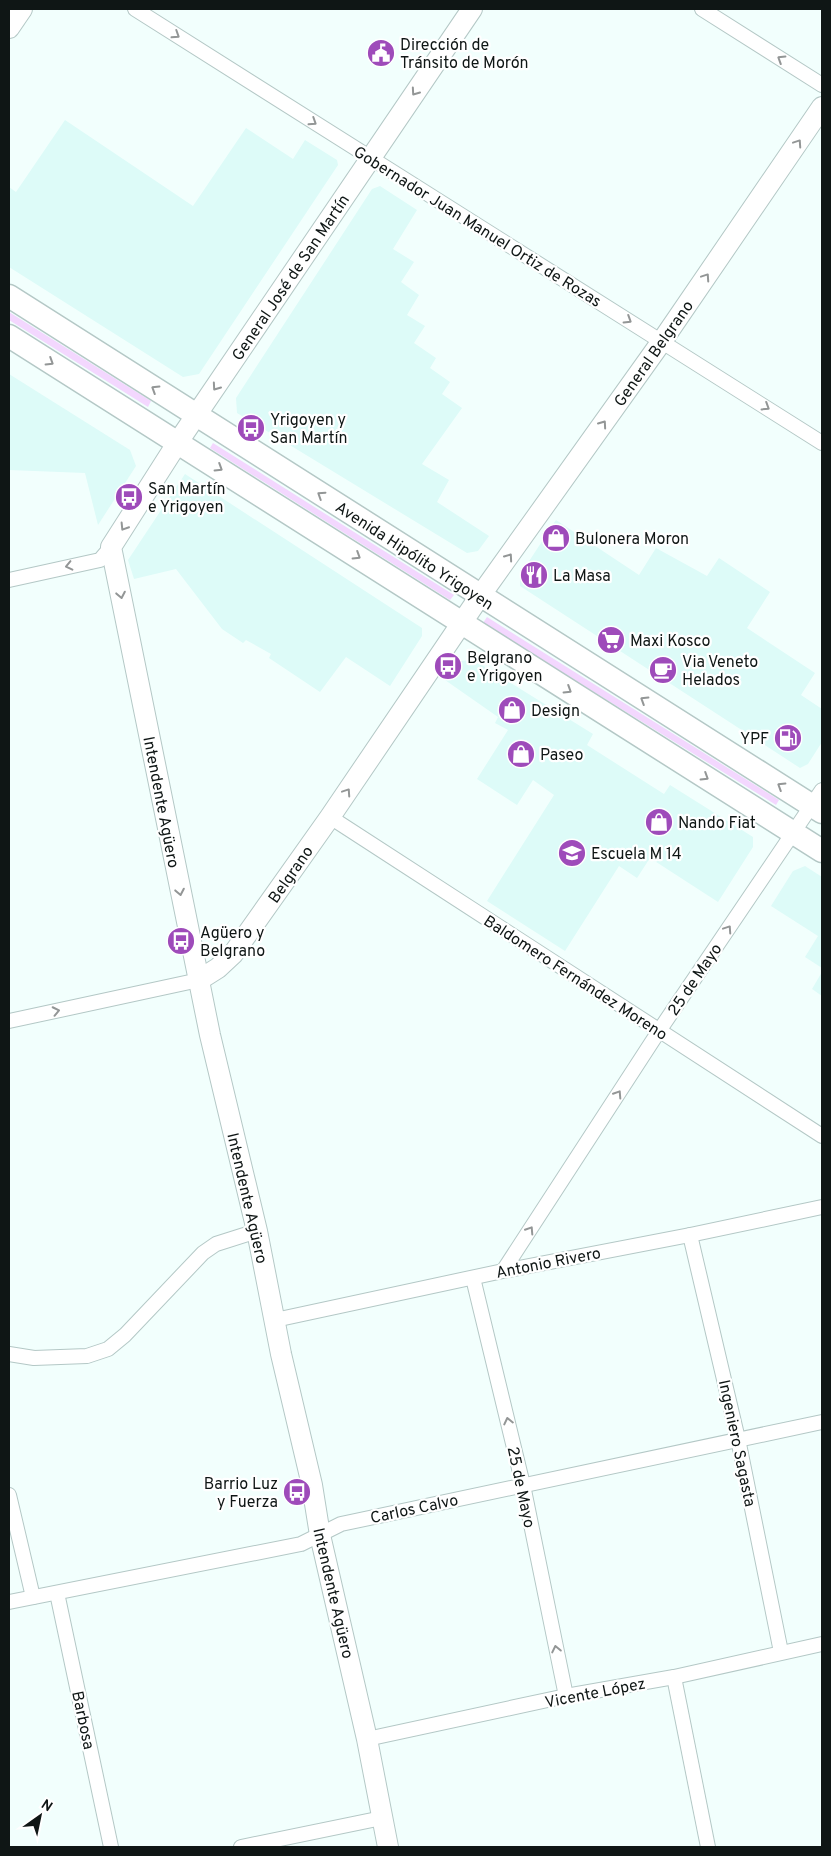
<svg xmlns="http://www.w3.org/2000/svg" width="831" height="1856" font-family="Overpass,sans-serif">
<style>
.built{fill:#ddfbf8}
.green{fill:#f3d7fe}
.lines{fill:none;stroke-linecap:round;stroke-linejoin:round}
.street-casing{stroke:#b4c8c6;stroke-width:16}
.secondary-casing{stroke:#b4c8c6;stroke-width:22}
.primary-casing{stroke:#b4c8c6;stroke-width:25}
.street{stroke:#fff;stroke-width:14}
.secondary{stroke:#fff;stroke-width:20}
.primary{stroke:#fff;stroke-width:22}
.oneway{stroke:#939696}
.labels{text-anchor:middle;stroke-width:4.5;stroke-linejoin:round;paint-order:stroke}
.poi-label{font-size:16px;fill:#0f1615;stroke:#fff;text-anchor:start}
.street-label{font-size:16px;fill:#0f1615;stroke:#fff}
</style>
<rect width="100%" height="100%" fill="#f2fffd"/>
<!-- built -->
<g class="built">
<polygon points="65,120 193,206 246,128 293,159 305,140 337,160 338,165 199,374 183,377 9,267 9,187 16,192"/>
<polygon points="380,186 417,210 393,249 414,262 401,282 419,295 407,315 425,326 414,343 436,358 430,368 450,382 442,394 462,408 422,464 449,480 437,502 489,536 478,551 467,553 237,413 236,398 372,189"/>
<polygon points="9,374 130,450 136,466 98,525 85,473 9,470"/>
<polygon points="185,474 422,628 422,636 390,686 346,657 320,692 269,658 271,654 246,640 243,643 222,629 176,569 134,579 128,560"/>
<polygon points="556,520 639,575 656,548 707,576 719,558 770,592 747,628 815,673 801,695 822,709 822,742 808,764 800,768 520,586 520,575"/>
<polygon points="474,660 593,734 587,745 664,794 670,785 753,837 753,847 718,902 650,858 637,878 619,866 565,951 487,901 554,795 533,780 517,805 477,779 508,730 495,723 498,717 445,680 458,661"/>
<polygon points="805,866 822,877 822,968 805,957 818,936 771,906 793,871"/>
<polygon points="822,972 822,996 812,989"/>
</g>
<!-- green -->
<g class="green">
<polygon points="9,312 151,401 148,407 9,320"/>
<polygon points="213,443 454,595 450,600 210,448"/>
<polygon points="487,617 779,800 776,805 483,623"/>
</g>
<g class="lines">
<defs>
<g id="street">
<polyline points="135,9 822,443"/>
<polyline points="702,9 822,85"/>
<polyline points="9,580 100,560 111,547"/>
<polyline points="330,817 822,1136"/>
<polyline points="9,1021 199,980"/>
<polyline points="690,1235 738,1439 781,1652"/>
<polyline points="503,1271 659,1031 822,790"/>
<polyline points="473,1278 523,1485 566,1696"/>
<polyline points="275,1320 503,1271 690,1235 822,1207"/>
<polyline points="9,1354 34,1358 87,1356 108,1349 125,1335 203,1253 216,1244 257,1231"/>
<polyline points="9,1495 33,1597"/>
<polyline points="57,1593 111,1847"/>
<polyline points="9,1602 301,1544 341,1524 822,1422"/>
<polyline points="674,1677 708,1847"/>
<polyline points="367,1739 566,1696 674,1677 822,1644"/>
<polyline points="241,1847 382,1818"/>
</g>
<g id="secondary">
<polyline points="9,28 22,9"/>
<polyline points="199,980 218,968 233,954 330,817 480,596 662,341 822,107"/>
<polyline points="388,1847 367,1739 320,1535 312,1485 281,1354 257,1231 210,1035 111,547 178,442 472,9"/>
</g>
<g id="primary">
<polyline points="9,296 822,812"/>
<polyline points="9,336 822,851"/>
</g>
</defs>
<!-- street casing -->
<use href="#street" class="street-casing"/>
<!-- secondary casing -->
<use href="#secondary" class="secondary-casing"/>
<!-- primary casing -->
<use href="#primary" class="primary-casing"/>
<!-- street -->
<use href="#street" class="street"/>
<!-- secondary -->
<use href="#secondary" class="secondary"/>
<!-- primary -->
<use href="#primary" class="primary"/>
</g>
<!-- one-way arrows -->
<defs><path id="oneway-chevron" d="M-2-3.5L2.5 0L-2 3.5" fill="none" stroke-width="1.6" stroke-linecap="round" stroke-linejoin="round" transform="scale(1.25)"/></defs>
<g class="oneway">
<use href="#oneway-chevron" transform="translate(176 35) rotate(33)"/>
<use href="#oneway-chevron" transform="translate(781 59) rotate(-148)"/>
<use href="#oneway-chevron" transform="translate(415 92) rotate(125)"/>
<use href="#oneway-chevron" transform="translate(313 122) rotate(33)"/>
<use href="#oneway-chevron" transform="translate(798 143) rotate(-56)"/>
<use href="#oneway-chevron" transform="translate(706 277) rotate(-56)"/>
<use href="#oneway-chevron" transform="translate(628 320) rotate(32)"/>
<use href="#oneway-chevron" transform="translate(50 362) rotate(32)"/>
<use href="#oneway-chevron" transform="translate(216 387) rotate(125)"/>
<use href="#oneway-chevron" transform="translate(155 389) rotate(-148)"/>
<use href="#oneway-chevron" transform="translate(766 407) rotate(32)"/>
<use href="#oneway-chevron" transform="translate(603 424) rotate(-55)"/>
<use href="#oneway-chevron" transform="translate(219 468) rotate(32)"/>
<use href="#oneway-chevron" transform="translate(321 495) rotate(-147)"/>
<use href="#oneway-chevron" transform="translate(124 527) rotate(122)"/>
<use href="#oneway-chevron" transform="translate(357 556) rotate(32)"/>
<use href="#oneway-chevron" transform="translate(509 557) rotate(-55)"/>
<use href="#oneway-chevron" transform="translate(69 566) rotate(167)"/>
<use href="#oneway-chevron" transform="translate(121 595) rotate(79)"/>
<use href="#oneway-chevron" transform="translate(568 690) rotate(32)"/>
<use href="#oneway-chevron" transform="translate(644 700) rotate(-148)"/>
<use href="#oneway-chevron" transform="translate(705 777) rotate(32)"/>
<use href="#oneway-chevron" transform="translate(781 786) rotate(-148)"/>
<use href="#oneway-chevron" transform="translate(347 792) rotate(-56)"/>
<use href="#oneway-chevron" transform="translate(180 892) rotate(79)"/>
<use href="#oneway-chevron" transform="translate(728 929) rotate(-56)"/>
<use href="#oneway-chevron" transform="translate(56 1011) rotate(-12)"/>
<use href="#oneway-chevron" transform="translate(618 1094) rotate(-57)"/>
<use href="#oneway-chevron" transform="translate(530 1230) rotate(-57)"/>
<use href="#oneway-chevron" transform="translate(508 1421) rotate(-103)"/>
<use href="#oneway-chevron" transform="translate(556 1649) rotate(-102)"/>
</g>
<!-- icons -->
<defs>
<symbol id="civic-disc" viewBox="-11 -11 22 22"><circle r="9.5" fill="#9e4bba" stroke="#fff"/><path d="M-.6-6.5H3V-4.5H.6V-3L4-1V1h2V6H-6V1h2V-1L-.6-3ZM-1.2 2.5V6h2.4V2.5Z" fill="#fff"/></symbol>
<symbol id="bus-disc" viewBox="-11 -11 22 22"><circle r="9.5" fill="#9e4bba" stroke="#fff"/><path d="M-5-6H5V4H4V6H2V4H-2V6H-4V4H-5ZM-3.5-4V0h7V-4ZM-3.5 1.2v1.5H-2V1.2ZM2 1.2v1.5H3.5V1.2Z" fill="#fff"/></symbol>
<symbol id="shop-disc" viewBox="-11 -11 22 22"><circle r="9.5" fill="#9e4bba" stroke="#fff"/><path d="M-5-2.5h2.3a2.7 3.5 0 0 1 5.4 0H5L5.5 6h-11ZM-1.5-2.5h3a1.5 2.3 0 0 0-3 0Z" fill="#fff"/></symbol>
<symbol id="restaurant-disc" viewBox="-11 -11 22 22"><circle r="9.5" fill="#9e4bba" stroke="#fff"/><path d="M-5-6h1v4h1v-4h1v4h1v-4h1v5L-1.5 .5V6h-2V.5L-5-1ZM5-6V6H3V1.5H1.5Q1.5-4 5-6Z" fill="#fff"/></symbol>
<symbol id="supermarket-disc" viewBox="-11 -11 22 22"><circle r="9.5" fill="#9e4bba" stroke="#fff"/><path d="M-6-5.5h2.5l.6 2H6L4.5 2H-2.5L-4.4-4H-6ZM-1.5 3.2a1.3 1.3 0 1 0 .1 0ZM3 3.2a1.3 1.3 0 1 0 .1 0Z" fill="#fff"/></symbol>
<symbol id="cafe-disc" viewBox="-11 -11 22 22"><circle r="9.5" fill="#9e4bba" stroke="#fff"/><path d="M-5.5-4.5H6V0H3Q3 3.5 0 3.5H-2.5Q-5.5 3.5-5.5 0ZM3-3.2v2h1.7v-2ZM-6 4.5H4V6H-6Z" fill="#fff"/></symbol>
<symbol id="fuel-disc" viewBox="-11 -11 22 22"><circle r="9.5" fill="#9e4bba" stroke="#fff"/><path d="M-5.5-6h7V0h2V4h1.3V-2.5L3-4.5l.8-.8L6-3V5H2.5V1h-1V6h-7ZM-4.2-4.7v3.2H.2V-4.7Z" fill="#fff"/></symbol>
<symbol id="school-disc" viewBox="-11 -11 22 22"><circle r="9.5" fill="#9e4bba" stroke="#fff"/><path d="M0-5L7-2L0 1L-7-2ZM-4 1L0 2.5L4 1V4Q0 6-4 4Z" fill="#fff"/></symbol>
</defs>
<g fill-rule="evenodd">
<use href="#civic-disc" x="365" y="37" width="32" height="32"/>
<use href="#bus-disc" x="235" y="412" width="32" height="32"/>
<use href="#bus-disc" x="113" y="481" width="32" height="32"/>
<use href="#shop-disc" x="540" y="522" width="32" height="32"/>
<use href="#restaurant-disc" x="518" y="559" width="32" height="32"/>
<use href="#supermarket-disc" x="595" y="624" width="32" height="32"/>
<use href="#bus-disc" x="432" y="650" width="32" height="32"/>
<use href="#cafe-disc" x="647" y="654" width="32" height="32"/>
<use href="#shop-disc" x="496" y="694" width="32" height="32"/>
<use href="#fuel-disc" x="772" y="722" width="32" height="32"/>
<use href="#shop-disc" x="505" y="738" width="32" height="32"/>
<use href="#shop-disc" x="643" y="806" width="32" height="32"/>
<use href="#school-disc" x="556" y="837" width="32" height="32"/>
<use href="#bus-disc" x="165" y="925" width="32" height="32"/>
<use href="#bus-disc" x="281" y="1476" width="32" height="32"/>
</g>
<g class="labels">
<!-- poi labels -->
<g class="poi-label">
<text x="400" y="50">Dirección de<tspan x="400" dy="18">Tránsito de Morón</tspan></text>
<text x="270" y="425">Yrigoyen y<tspan x="270" dy="18">San Martín</tspan></text>
<text x="148" y="494">San Martín<tspan x="148" dy="18">e Yrigoyen</tspan></text>
<text x="575" y="544">Bulonera Moron</text>
<text x="553" y="581">La Masa</text>
<text x="630" y="646">Maxi Kosco</text>
<text x="467" y="663">Belgrano<tspan x="467" dy="18">e Yrigoyen</tspan></text>
<text x="682" y="667">Via Veneto<tspan x="682" dy="18">Helados</tspan></text>
<text x="531" y="716">Design</text>
<text x="769" y="744" text-anchor="end">YPF</text>
<text x="540" y="760">Paseo</text>
<text x="678" y="828">Nando Fiat</text>
<text x="591" y="859">Escuela M 14</text>
<text x="200" y="938">Agüero y<tspan x="200" dy="18">Belgrano</tspan></text>
<text x="278" y="1489" text-anchor="end">Barrio Luz<tspan x="278" dy="18">y Fuerza</tspan></text>
</g>
<!-- street labels -->
<g class="street-label">
<text transform="translate(478 226) rotate(32)" y="6">Gobernador Juan Manuel Ortiz de Rozas</text>
<text transform="translate(290 277) rotate(-56)" y="6">General José de San Martín</text>
<text transform="translate(653 353) rotate(-55)" y="6">General Belgrano</text>
<text transform="translate(415 555) rotate(33)" y="6">Avenida Hipólito Yrigoyen</text>
<text transform="translate(162 802) rotate(79)" y="6">Intendente Agüero</text>
<text transform="translate(290 874) rotate(-55)" y="6">Belgrano</text>
<text transform="translate(576 977) rotate(33)" y="6">Baldomero Fernández Moreno</text>
<text transform="translate(694 979) rotate(-56)" y="6">25 de Mayo</text>
<text transform="translate(248 1198) rotate(77)" y="6">Intendente Agüero</text>
<text transform="translate(548 1262) rotate(-11)" y="6">Antonio Rivero</text>
<text transform="translate(738 1443) rotate(78)" y="6">Ingeniero Sagasta</text>
<text transform="translate(522 1487) rotate(78)" y="6">25 de Mayo</text>
<text transform="translate(414 1508) rotate(-12)" y="6">Carlos Calvo</text>
<text transform="translate(334 1593) rotate(77)" y="6">Intendente Agüero</text>
<text transform="translate(595 1692) rotate(-11)" y="6">Vicente López</text>
<text transform="translate(84 1720) rotate(78)" y="6">Barbosa</text>
</g>
</g>
<!-- border -->
<rect width="831" height="1856" fill="none" stroke="#0f1615" stroke-width="20"/>
<!-- north arrow -->
<g transform="translate(40 1816) rotate(33)" stroke="#ffffff" stroke-width="4" paint-order="stroke">
<path d="M0-4L9 19L0 12L-9 19Z" fill="#0f1615"/>
<text y="-8" font-size="14" font-weight="bold" text-anchor="middle" fill="#0f1615">N</text>
</g>
</svg>
